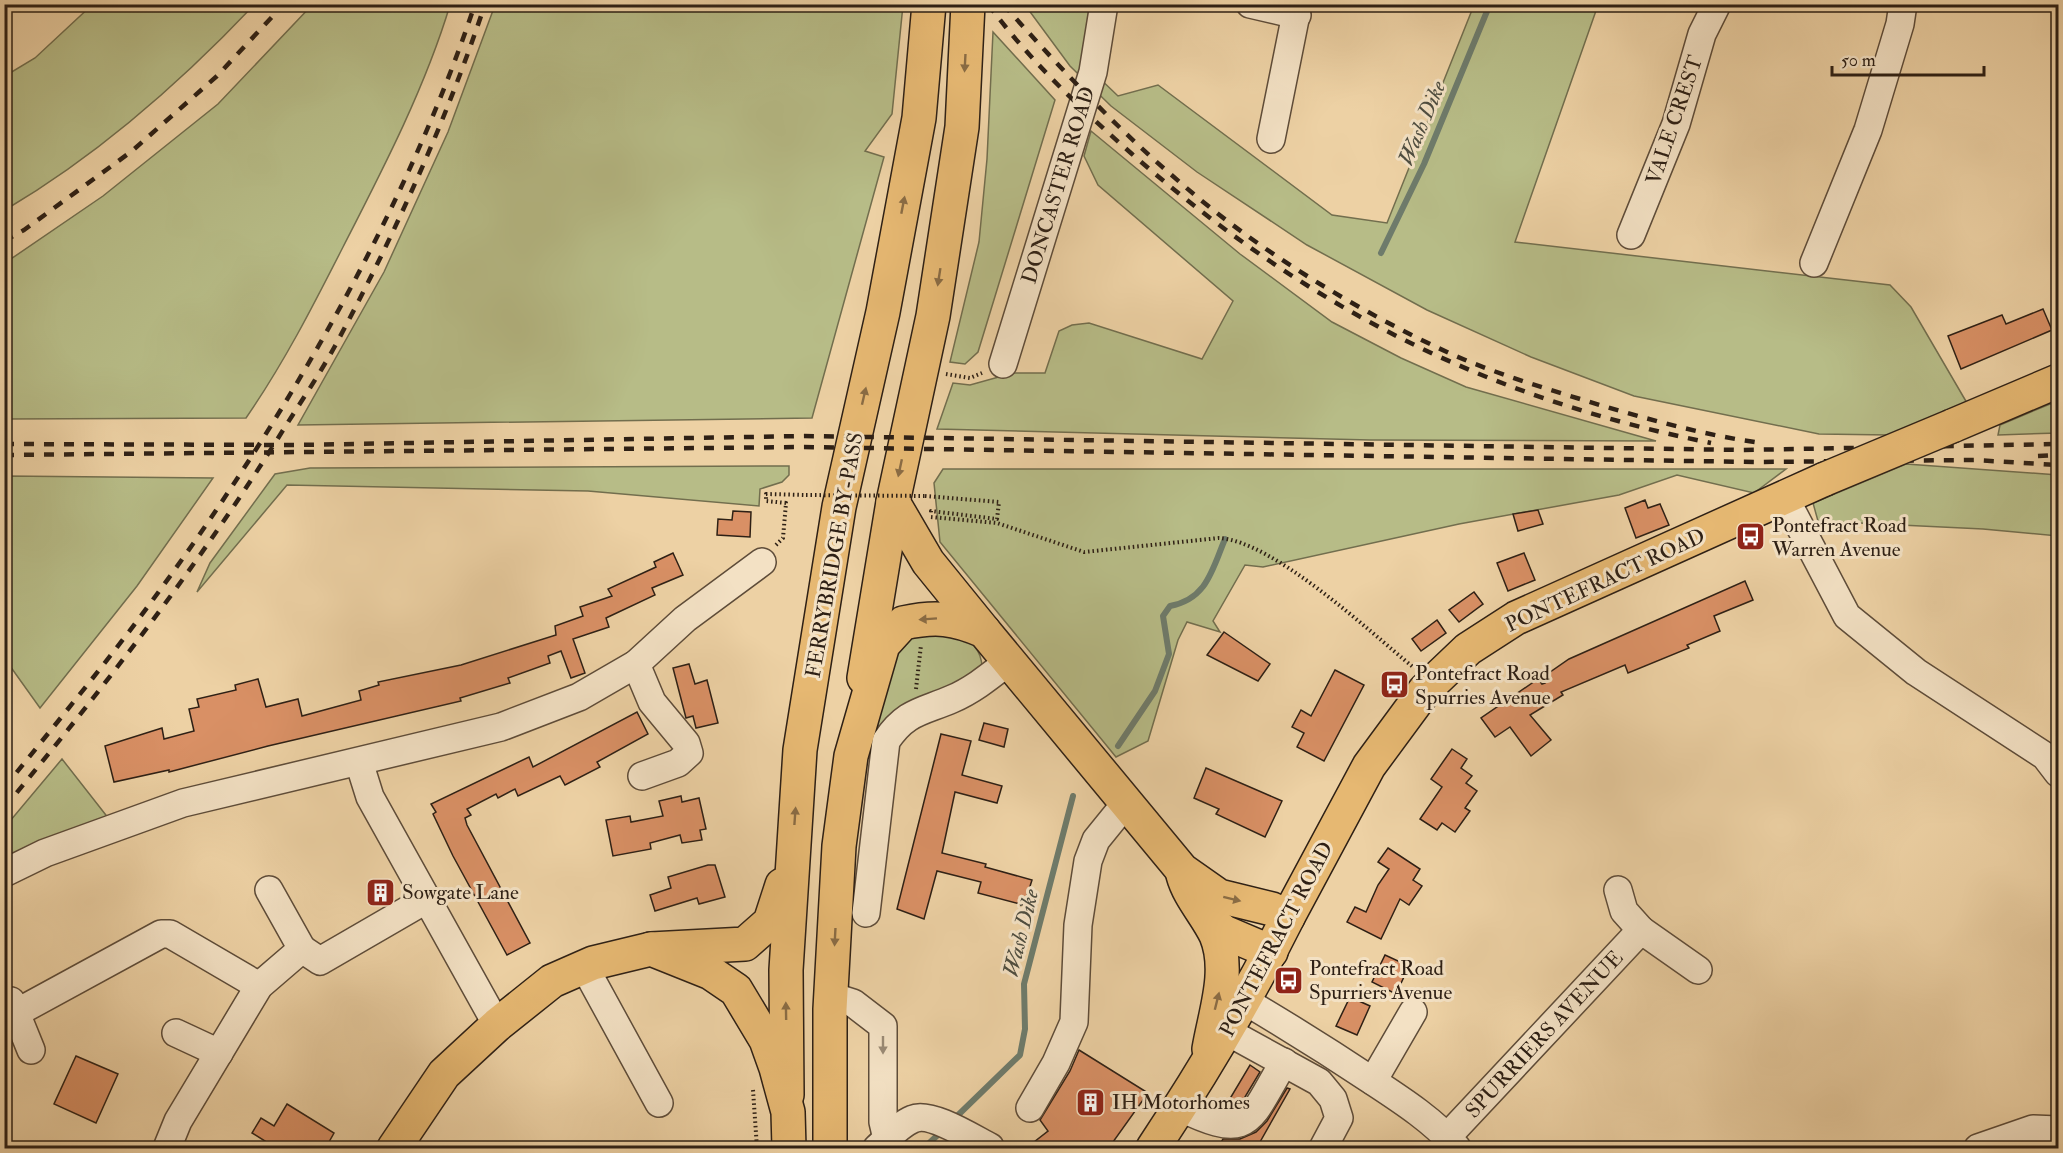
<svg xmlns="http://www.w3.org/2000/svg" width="2063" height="1153" font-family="'IM FELL Double Pica',serif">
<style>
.green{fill:#b7bc87;stroke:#726e4e;stroke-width:1.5}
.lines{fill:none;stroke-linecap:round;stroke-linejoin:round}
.stream{stroke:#6e7b6b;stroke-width:6}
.building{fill:#d99065;stroke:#2e2015;stroke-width:1.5}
.minor-casing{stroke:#5e4c39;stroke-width:30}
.major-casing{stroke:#2e2015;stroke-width:36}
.highway-casing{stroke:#2e2015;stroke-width:36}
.path{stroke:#2e2015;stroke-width:4;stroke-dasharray:1.5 3;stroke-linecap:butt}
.minor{stroke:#f3e1c4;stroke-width:27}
.major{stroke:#e6b872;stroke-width:33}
.highway{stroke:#e6b872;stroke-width:33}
.rail{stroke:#2e2015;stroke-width:4.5;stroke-dasharray:10 10;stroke-linecap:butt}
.major-bridge-casing{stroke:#2e2015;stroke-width:36;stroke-linecap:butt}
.path-bridge{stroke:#2e2015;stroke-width:4;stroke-dasharray:1.5 3;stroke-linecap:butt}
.major-bridge{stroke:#e6b872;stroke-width:33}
.oneway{fill:#8a6c44}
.oneway2{fill:#9a8a75}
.labels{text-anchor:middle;stroke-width:6;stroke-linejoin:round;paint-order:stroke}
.street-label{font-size:21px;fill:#2e2015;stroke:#f3e1c4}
.poi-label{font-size:21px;fill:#2e2015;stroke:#f3e1c4;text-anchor:start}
.water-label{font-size:22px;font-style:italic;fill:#4e4d40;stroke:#f3e1c4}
</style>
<rect width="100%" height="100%" fill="#edd1a4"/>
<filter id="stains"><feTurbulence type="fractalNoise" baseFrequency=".00333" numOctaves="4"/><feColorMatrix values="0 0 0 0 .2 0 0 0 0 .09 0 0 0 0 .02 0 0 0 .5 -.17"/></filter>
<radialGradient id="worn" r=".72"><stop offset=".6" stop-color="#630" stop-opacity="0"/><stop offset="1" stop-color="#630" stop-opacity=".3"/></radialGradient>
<!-- green -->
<g class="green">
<path d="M93,4L254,5C182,81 95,157 5,210V76L35,58Z"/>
<path d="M312,5H450C425,88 383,169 343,247C313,306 284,363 246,418L5,419V263L103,196L218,104Z"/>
<polygon points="495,5 903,5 892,114 865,151 884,157 812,418 298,425 384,272 448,132"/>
<polygon points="1025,5 1104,5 1093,72 1118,96 1158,85 1332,215 1387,223 1474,5 1598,5 1515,242 1890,285 1911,307 1967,403 1890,435 1819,434 1634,396 1531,357 1427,310 1307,245 1197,172 1111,106 1070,66"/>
<polygon points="993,32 1055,100 978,352 965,364 950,362 979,242 987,159"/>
<polygon points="1091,131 1240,254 1332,322 1401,358 1466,387 1656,441 1370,440 937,429 953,383 970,385 1013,373 1045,373 1059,331 1072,325 1089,323 1202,359 1233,301 1098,185 1084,156"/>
<polygon points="2050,404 2058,405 2058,433 1998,435 2000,425"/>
<polygon points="1906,464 2058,475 2058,536 1983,529 1818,521 1813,503"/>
<polygon points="789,466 789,475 782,482 760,489 759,506 588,491 287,485 197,592 210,563 275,474 310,468"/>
<polygon points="943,469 1786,469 1754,493 1677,475 1619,495 1459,524 1263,567 1245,565 1213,621 1220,632 1187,622 1178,640 1148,741 1116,757 940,542 934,483"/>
<polygon points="5,476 213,478 137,586 40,708 5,659"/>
<path d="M948,627C965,638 982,645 982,668L883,727L872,724L877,687L910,633Z"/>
<polygon points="62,759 109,819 5,865 5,827"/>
</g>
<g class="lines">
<!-- stream -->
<g class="stream">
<polyline points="1381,253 1424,164 1490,4"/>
<path d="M1118,746L1155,691L1169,654L1163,616L1170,606C1207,599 1212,570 1225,539"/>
<polyline points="954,1119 1020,1055 1025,1029 1024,984 1073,796"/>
<polyline points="924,1148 943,1130"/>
</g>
</g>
<!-- building -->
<g class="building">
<polygon points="2043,309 2052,330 1961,369 1948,336 2002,315 2006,324"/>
<polygon points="1645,500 1648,508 1660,504 1669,525 1636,538 1625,508"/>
<polygon points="1538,510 1543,524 1518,531 1513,514"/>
<polygon points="733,511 751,512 750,537 717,535 718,519 732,520"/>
<polygon points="673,553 683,575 652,588 655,595 606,618 609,627 573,639 585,673 571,678 561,651 548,656 550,663 508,678 510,683 460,698 461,701 268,746 169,772 169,770 114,782 105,746 162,728 164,739 194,731 189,709 199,707 197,699 236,690 235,685 258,679 266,707 298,699 302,716 361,700 359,691 379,685 378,682 461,665 556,635 555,626 583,616 580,607 612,596 608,589 656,567 654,562"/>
<polygon points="1524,553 1535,580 1508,591 1497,563"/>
<polygon points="1745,581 1753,600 1714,616 1720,631 1687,645 1689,648 1628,673 1625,665 1561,692 1563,695 1530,715 1551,740 1531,756 1510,727 1495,737 1481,718 1538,679 1542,684 1545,683 1543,677 1569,659"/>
<polygon points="1474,592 1483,604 1459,622 1449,610"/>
<polygon points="1437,620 1446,633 1421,651 1412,639"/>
<polygon points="1224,632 1270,664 1258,681 1207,655"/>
<polygon points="689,664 695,684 707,680 718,723 696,728 693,716 686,718 673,668"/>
<polygon points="1335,670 1364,685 1324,761 1297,747 1304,733 1292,727 1301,710 1311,716"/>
<polygon points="637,712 648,734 597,762 600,767 565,785 560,776 518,796 515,789 498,798 496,794 467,809 471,815 465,818 467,825 530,943 507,955 453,856 433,814 436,812 431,804 529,757 533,767"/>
<polygon points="984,723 1008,729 1004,747 979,740"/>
<polygon points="941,734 971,741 962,775 1002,786 997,803 955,792 942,853 986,864 985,867 1032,880 1024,905 978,893 981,882 937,871 924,919 897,909"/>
<polygon points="1452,749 1467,759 1461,768 1472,776 1466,783 1477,791 1465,808 1470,811 1455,832 1442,823 1437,830 1420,819 1442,787 1431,779"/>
<polygon points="1206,768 1282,801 1265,837 1216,814 1219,809 1194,798"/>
<polygon points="681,796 682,802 699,798 706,829 700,830 702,840 682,843 680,835 650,843 651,849 613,856 606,820 630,816 631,822 663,816 659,801"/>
<polygon points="1388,848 1420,869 1413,880 1422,886 1409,905 1400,899 1381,939 1347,922 1355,907 1366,912 1378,885 1389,869 1378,862"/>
<polygon points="708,865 715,865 725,897 699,904 697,898 655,911 650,895 671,888 668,877"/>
<polygon points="1385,955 1409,966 1396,994 1372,982"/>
<polygon points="1350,997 1370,1006 1357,1035 1336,1026"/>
<polygon points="1079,1050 1148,1093 1108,1149 1025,1149 1048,1131 1040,1120 1070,1071"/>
<polygon points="76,1056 118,1074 96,1123 54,1104"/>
<polygon points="1250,1065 1260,1072 1242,1102 1237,1106 1227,1108 1225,1107"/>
<polygon points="1287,1088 1290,1089 1256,1149 1217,1149 1223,1139 1240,1139 1256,1132 1267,1121"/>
<polygon points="287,1104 334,1133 325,1149 260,1149 265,1141 252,1133 261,1118 274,1126"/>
</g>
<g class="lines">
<defs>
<g id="minor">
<polyline points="1250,4 1297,15"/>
<polyline points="1271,139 1298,4"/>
<polyline points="1631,235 1676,124 1702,34 1717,4"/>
<polyline points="1814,263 1868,130 1900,24 1903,4"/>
<polyline points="1003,364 1093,72 1104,4"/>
<polyline points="1785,498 1847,616 1916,672 2045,756 2058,773"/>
<polyline points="636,664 652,702 686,743 689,753 678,763 642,776"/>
<polyline points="359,762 370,797 497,1025"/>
<polyline points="4,873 45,853 183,803 501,727 579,697 636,664 685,619 762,562"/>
<polyline points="1618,890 1624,911 1641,930"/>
<path d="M866,913L886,741C906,711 922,712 952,699C973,690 990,676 1008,662"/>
<polyline points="302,949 320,961 427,899"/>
<polyline points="584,966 659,1103"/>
<polyline points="831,996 853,1003 883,1026 883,1122 887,1139"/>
<polyline points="11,1001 16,1013 161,934 170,934 259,986"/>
<path d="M1245,1001C1289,1027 1332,1054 1374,1082C1403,1101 1435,1122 1457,1148"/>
<polyline points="16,1013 31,1050"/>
<polyline points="1228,1032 1319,1082 1333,1099 1339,1118 1323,1148"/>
<polyline points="176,1033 219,1053"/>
<polyline points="1373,1081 1413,1012"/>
<path d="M1179,1107C1252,1142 1248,1122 1284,1062"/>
<polyline points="1030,1108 1056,1063 1074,1022 1078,925 1088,861 1096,840 1126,803"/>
<polyline points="1447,1137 1641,930 1698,970"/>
<polyline points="167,1148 178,1121 259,986 302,949 269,890"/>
<path d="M877,1148C887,1139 900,1124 913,1119C930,1111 974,1139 990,1147"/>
<polyline points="1978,1148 2033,1129 2058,1130"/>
</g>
<g id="major">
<polyline points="1952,426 2058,381"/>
<polyline points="893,502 928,562 984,631"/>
<polyline points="864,678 893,502 933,316 962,127 968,4"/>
<polyline points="1288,917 1369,766 1425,690 1468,649 1516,618 1825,479"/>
<polyline points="651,949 745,944 770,922 782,885"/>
<polyline points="787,1095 786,970 800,750 839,507 883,312 919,118 929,4"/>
</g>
<g id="highway">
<path d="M1183,875C1189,897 1206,914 1216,935C1231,971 1215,1013 1209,1049"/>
<polyline points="1207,918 1224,932 1271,952"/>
<polyline points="394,1148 444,1074 497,1025 552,981 593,963 651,949 711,973 736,990 766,1040 776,1068 788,1112 789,1148"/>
<path d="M830,1148V1009L839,846L851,756L883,645L903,623C936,616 954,618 984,631L1182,870L1219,896L1272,909L1288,917C1248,997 1202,1074 1153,1148"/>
</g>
</defs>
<!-- minor casing -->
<use href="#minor" class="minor-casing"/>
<!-- major casing -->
<use href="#major" class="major-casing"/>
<!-- highway casing -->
<use href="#highway" class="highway-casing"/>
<!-- path -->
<g class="path">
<polyline points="946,374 970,378 982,373"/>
<polyline points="925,496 999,502 997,519 931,511 931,515"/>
<path d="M931,517L997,523L1084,552L1219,538C1273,541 1369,631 1413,667"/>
<polyline points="776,545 783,538 786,503 766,501 766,494 806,495"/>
<polyline points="916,689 921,645"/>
<polyline points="753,1090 757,1148"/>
</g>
<!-- minor -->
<use href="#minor" class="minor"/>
<!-- major -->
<use href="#major" class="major"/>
<!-- highway -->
<use href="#highway" class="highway"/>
<!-- rail -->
<g class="rail">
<path d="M988,4C1029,60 1080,108 1132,154C1307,307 1483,397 1711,443"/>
<path d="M1003,4C1060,68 1117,129 1182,184C1257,250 1358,311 1449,353C1498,375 1551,390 1603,406C1655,421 1708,436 1762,443"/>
<polyline points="4,241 24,230 132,151 217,76 284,4"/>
<polyline points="4,444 295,445 804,436 1743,450 2058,444"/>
<polyline points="4,455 804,447 1755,462 1975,460 2058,465"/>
<polyline points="2038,456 2058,455"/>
<path d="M4,788C46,736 88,685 128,633C268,449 402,223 475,4"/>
<path d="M4,808C103,689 198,566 280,435C298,406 318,377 335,346C393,238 446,122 485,4"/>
</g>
<defs>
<polyline id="major-bridge" points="1825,479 1952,426"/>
</defs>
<!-- major-bridge casing -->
<use href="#major-bridge" class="major-bridge-casing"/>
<!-- path-bridge -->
<polyline class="path-bridge" points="806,495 925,496"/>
<!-- major-bridge -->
<use href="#major-bridge" class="major-bridge"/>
</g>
<!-- one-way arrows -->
<defs><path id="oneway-solid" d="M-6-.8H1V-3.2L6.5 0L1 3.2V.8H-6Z" transform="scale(1.5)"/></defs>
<g class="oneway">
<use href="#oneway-solid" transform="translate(965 63) rotate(93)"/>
<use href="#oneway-solid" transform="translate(903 205) rotate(-79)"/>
<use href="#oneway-solid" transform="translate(939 277) rotate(99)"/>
<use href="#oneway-solid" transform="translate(864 396) rotate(-77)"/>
<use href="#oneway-solid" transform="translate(900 468) rotate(102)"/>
<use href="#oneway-solid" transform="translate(928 619) rotate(176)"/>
<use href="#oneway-solid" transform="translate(795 816) rotate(-86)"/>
<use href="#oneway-solid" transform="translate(1232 899) rotate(14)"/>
<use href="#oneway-solid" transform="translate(835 937) rotate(93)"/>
<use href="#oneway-solid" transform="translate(1217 1001) rotate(-76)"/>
<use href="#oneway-solid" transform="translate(786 1011) rotate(-91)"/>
</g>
<use class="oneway2" href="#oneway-solid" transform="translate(883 1045) rotate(90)"/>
<!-- icons -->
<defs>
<symbol id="bus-square" viewBox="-11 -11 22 22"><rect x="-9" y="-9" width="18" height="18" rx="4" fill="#8f2418" stroke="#f3e1c4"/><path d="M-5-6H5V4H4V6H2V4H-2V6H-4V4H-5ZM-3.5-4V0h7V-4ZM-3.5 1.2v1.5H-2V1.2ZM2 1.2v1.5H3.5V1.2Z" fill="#fff"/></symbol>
<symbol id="building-square" viewBox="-11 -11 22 22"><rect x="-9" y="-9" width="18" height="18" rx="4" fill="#8f2418" stroke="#f3e1c4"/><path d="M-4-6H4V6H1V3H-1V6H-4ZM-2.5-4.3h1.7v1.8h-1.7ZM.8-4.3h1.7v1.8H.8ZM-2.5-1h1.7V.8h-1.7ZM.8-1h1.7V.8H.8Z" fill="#fff"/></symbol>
</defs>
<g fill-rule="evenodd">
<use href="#bus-square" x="1734" y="520" width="33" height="33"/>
<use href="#bus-square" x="1378" y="668" width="33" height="33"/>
<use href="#building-square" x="364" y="876" width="33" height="33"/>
<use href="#bus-square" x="1272" y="964" width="33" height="33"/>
<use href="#building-square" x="1074" y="1086" width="33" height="33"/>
</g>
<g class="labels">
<!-- street labels -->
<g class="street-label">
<text transform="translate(1674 120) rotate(-71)" y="7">VALE CREST</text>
<text transform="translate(1058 185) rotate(-73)" y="7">DONCASTER ROAD</text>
<text transform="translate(834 555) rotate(-80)" y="7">FERRYBRIDGE BY-PASS</text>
<text transform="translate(1605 580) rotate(-25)" y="7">PONTEFRACT ROAD</text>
<text transform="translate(1276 939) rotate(-62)" y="7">PONTEFRACT ROAD</text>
<text transform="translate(1544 1034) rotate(-47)" y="7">SPURRIERS AVENUE</text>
</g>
<!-- poi labels -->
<g class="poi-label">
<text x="1772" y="532">Pontefract Road<tspan x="1772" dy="24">Warren Avenue</tspan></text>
<text x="1415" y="680">Pontefract Road<tspan x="1415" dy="24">Spurries Avenue</tspan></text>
<text x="402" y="899">Sowgate Lane</text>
<text x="1309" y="975">Pontefract Road<tspan x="1309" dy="24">Spurriers Avenue</tspan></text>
<text x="1112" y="1109">IH Motorhomes</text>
</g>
<!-- water labels -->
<g class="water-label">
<text transform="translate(1421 123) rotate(-67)" y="8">Wash Dike</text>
<text transform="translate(1020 933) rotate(-76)" y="8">Wash Dike</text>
</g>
</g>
<!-- margin -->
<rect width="2063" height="1153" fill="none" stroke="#edd1a4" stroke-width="24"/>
<rect x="6" y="6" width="2051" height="1141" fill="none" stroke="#2e2015" stroke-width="3"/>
<rect x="12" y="12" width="2039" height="1129" fill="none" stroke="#2e2015" stroke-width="1.5"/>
<!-- scale -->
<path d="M1832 66v9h152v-9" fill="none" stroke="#2e2015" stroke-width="3"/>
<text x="1841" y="66" font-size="18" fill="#2e2015" stroke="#f3e1c4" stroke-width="4.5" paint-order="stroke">50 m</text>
<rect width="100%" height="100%" filter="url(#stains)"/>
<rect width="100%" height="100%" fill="url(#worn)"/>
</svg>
